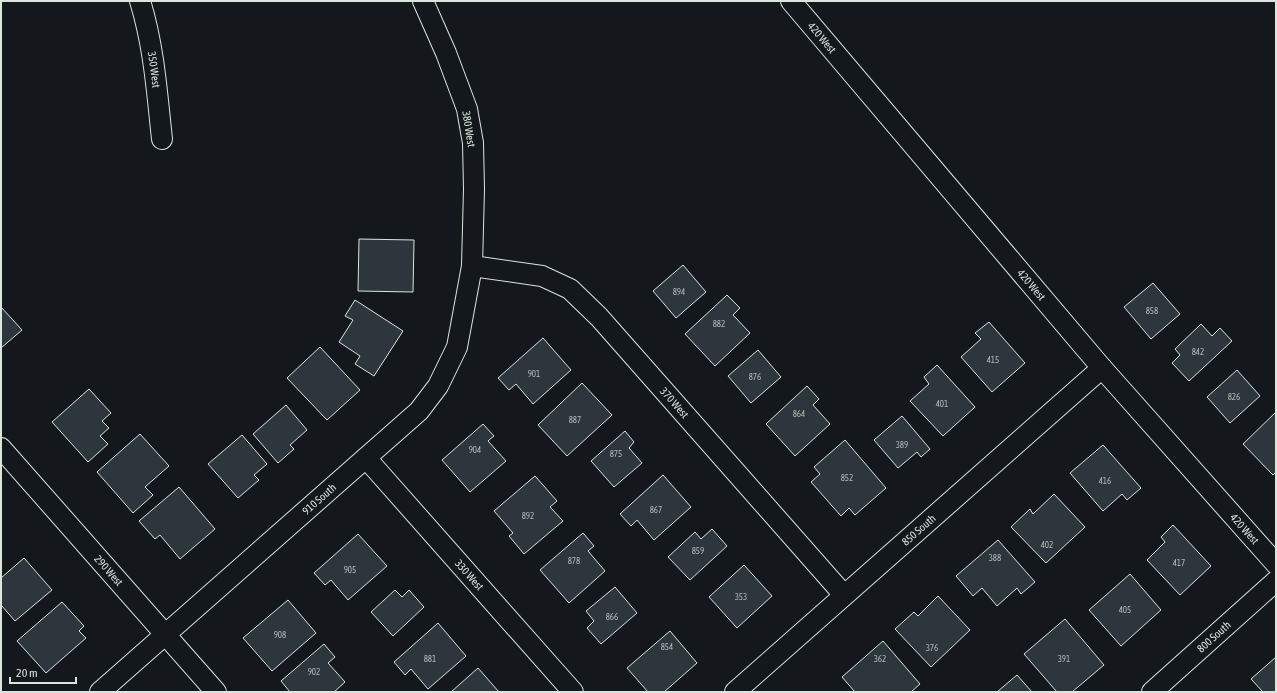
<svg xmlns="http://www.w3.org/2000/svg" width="1277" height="693" font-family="'Asap Condensed',sans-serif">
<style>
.building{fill:#2c363c;stroke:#d8e6dc}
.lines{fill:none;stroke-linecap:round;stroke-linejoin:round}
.street-casing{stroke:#d8e6dc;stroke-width:22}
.street{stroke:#14181c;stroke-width:20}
.labels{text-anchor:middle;stroke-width:3;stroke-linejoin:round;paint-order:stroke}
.number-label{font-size:9px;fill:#adbab4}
.street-label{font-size:11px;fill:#d8e6dc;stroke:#14181c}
</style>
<rect width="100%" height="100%" fill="#14181c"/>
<!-- building -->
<g class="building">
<polygon points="359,239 414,240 413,292 358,291"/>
<polygon points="683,265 706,292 676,318 653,291"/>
<polygon points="1153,283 1180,314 1151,339 1124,307"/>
<polygon points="727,295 740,308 733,315 750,333 715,366 685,334"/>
<polygon points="355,300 403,331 374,376 355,364 360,356 339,342 353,320 345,316"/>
<polygon points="1,307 22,330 1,348"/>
<polygon points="989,322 1025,363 992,392 961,357 981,339 975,333"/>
<polygon points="1201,324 1212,336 1220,328 1232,341 1189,381 1172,363 1180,355 1175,349"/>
<polygon points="543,338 571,370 533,404 516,384 509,390 498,378"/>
<polygon points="320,347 360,390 327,420 287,378"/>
<polygon points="758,350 781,377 751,403 728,376"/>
<polygon points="937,365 975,407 943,436 910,401 929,384 924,377"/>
<polygon points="1237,370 1260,396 1230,423 1207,397"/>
<polygon points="582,383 612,415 567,456 538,425"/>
<polygon points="807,386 819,399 813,405 830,424 795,456 766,424"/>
<polygon points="89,389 111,413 102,421 109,428 100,436 108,444 88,462 52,422"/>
<polygon points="286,405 307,430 290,445 294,449 278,463 253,434"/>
<polygon points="1276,412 1276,472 1273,475 1243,444"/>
<polygon points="902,416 930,449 921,457 917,452 898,468 874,440"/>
<polygon points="483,424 494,436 488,441 506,461 470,492 442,460"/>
<polygon points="625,431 634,442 629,448 642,463 614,487 591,461"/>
<polygon points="140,434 169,466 145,487 153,495 133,513 97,472"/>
<polygon points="242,435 267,464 254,475 259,480 238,498 208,464"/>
<polygon points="845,440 886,488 855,515 849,508 841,516 811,482 820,474 814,467"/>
<polygon points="1103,445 1141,488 1127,500 1122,494 1103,511 1070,473"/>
<polygon points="663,475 691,507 654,540 637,520 631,526 620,514"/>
<polygon points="535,476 557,501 550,507 563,521 524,554 509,536 513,533 494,511"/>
<polygon points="179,487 215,529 180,559 160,535 155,539 139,521"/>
<polygon points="1054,494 1085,527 1046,563 1011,527 1030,509 1033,514"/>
<polygon points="1173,525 1211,566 1180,595 1147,560 1165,542 1161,537"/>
<polygon points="712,529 727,546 690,580 668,557 695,532 701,539"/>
<polygon points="583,533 594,546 588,551 605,571 569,603 540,570"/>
<polygon points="358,534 387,566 348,600 331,580 325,585 314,573"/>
<polygon points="998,540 1035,582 1021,594 1017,588 997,606 982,588 973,596 956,576"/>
<polygon points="24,558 52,590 15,621 1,605 1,578"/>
<polygon points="744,565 772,596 737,628 709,597"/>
<polygon points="1130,574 1161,610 1121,646 1089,610"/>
<polygon points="615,587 637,613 601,644 587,628 594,621 586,611"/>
<polygon points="395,590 402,597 409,590 424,607 393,636 371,612"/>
<polygon points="938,596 970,630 931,667 895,629 914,612 918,616"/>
<polygon points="288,600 316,633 272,671 243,638"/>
<polygon points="62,602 84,626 79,631 86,638 46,673 17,641"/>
<polygon points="1065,619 1104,665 1072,692 1057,692 1024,654"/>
<polygon points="438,623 466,656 428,689 411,669 405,675 394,662"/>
<polygon points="670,631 697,663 664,692 648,692 627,668"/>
<polygon points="883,641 920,684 911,692 855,692 842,677"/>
<polygon points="324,644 335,657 328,663 345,682 334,692 290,692 281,681"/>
<polygon points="1276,657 1276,692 1263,692 1251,679"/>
<polygon points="478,668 499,692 451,692"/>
<polygon points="1017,675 1032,692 997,692"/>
</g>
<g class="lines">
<defs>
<g id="street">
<path id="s1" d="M140,1C154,46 157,93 162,139"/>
<path id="s2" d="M791,1L1102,368L1276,564"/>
<path id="s3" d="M472,266L542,276L570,289L599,317L844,595"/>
<path id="s4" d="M1,448L216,692"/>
<path id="s5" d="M366,458L573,692"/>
<path id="s6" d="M100,692L419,411L438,386L457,347L472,266L474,189L473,143L467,109L446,53L423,1"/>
<path id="s7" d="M735,692L1102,368"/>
<path id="s8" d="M1152,692L1276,581"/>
</g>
</defs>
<!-- street casing -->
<use href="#street" class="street-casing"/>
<!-- street -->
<use href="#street" class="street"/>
</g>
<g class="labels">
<!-- number labels -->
<g class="number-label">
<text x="679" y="295">894</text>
<text x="1152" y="314">858</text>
<text x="719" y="327">882</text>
<text x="1198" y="355">842</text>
<text x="993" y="363">415</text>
<text x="534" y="377">901</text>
<text x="755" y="380">876</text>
<text x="1234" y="400">826</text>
<text x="942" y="407">401</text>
<text x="799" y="417">864</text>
<text x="575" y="423">887</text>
<text x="902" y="448">389</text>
<text x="475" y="453">904</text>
<text x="616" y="457">875</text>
<text x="847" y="481">852</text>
<text x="1105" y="484">416</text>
<text x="656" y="513">867</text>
<text x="528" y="519">892</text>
<text x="1047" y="548">402</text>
<text x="698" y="554">859</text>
<text x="995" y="561">388</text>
<text x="574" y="564">878</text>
<text x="1179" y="566">417</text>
<text x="350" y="573">905</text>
<text x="741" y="600">353</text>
<text x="1125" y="613">405</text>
<text x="612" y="620">866</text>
<text x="280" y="638">908</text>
<text x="667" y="650">854</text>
<text x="932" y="651">376</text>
<text x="430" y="662">881</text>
<text x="880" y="662">362</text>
<text x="1064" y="662">391</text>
<text x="314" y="675">902</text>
</g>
<!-- street labels -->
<g class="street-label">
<text dy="4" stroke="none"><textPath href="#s2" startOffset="48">420 West</textPath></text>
<text dy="4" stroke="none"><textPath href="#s1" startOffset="70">350 West</textPath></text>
<text transform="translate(469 129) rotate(81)" y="4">380 West</text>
<text dy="4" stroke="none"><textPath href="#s2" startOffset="372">420 West</textPath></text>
<text dy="4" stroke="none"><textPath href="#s3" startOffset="256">370 West</textPath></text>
<text dy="4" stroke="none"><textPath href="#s6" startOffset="292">910 South</textPath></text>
<text dy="4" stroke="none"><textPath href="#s2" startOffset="696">420 West</textPath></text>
<text dy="4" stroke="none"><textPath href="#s7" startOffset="245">850 South</textPath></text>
<text dy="4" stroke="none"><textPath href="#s4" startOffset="163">290 West</textPath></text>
<text dy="4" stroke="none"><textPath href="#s5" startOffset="156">330 West</textPath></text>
<text dy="4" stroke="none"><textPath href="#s8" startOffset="83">800 South</textPath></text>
</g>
</g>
<!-- border -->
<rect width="1277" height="693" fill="none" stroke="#d8e6dc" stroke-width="4"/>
<!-- scale -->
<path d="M10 677v6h66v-6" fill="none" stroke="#d8e6dc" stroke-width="2"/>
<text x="16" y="677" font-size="12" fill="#d8e6dc" stroke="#14181c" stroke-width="3" paint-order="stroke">20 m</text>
</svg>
